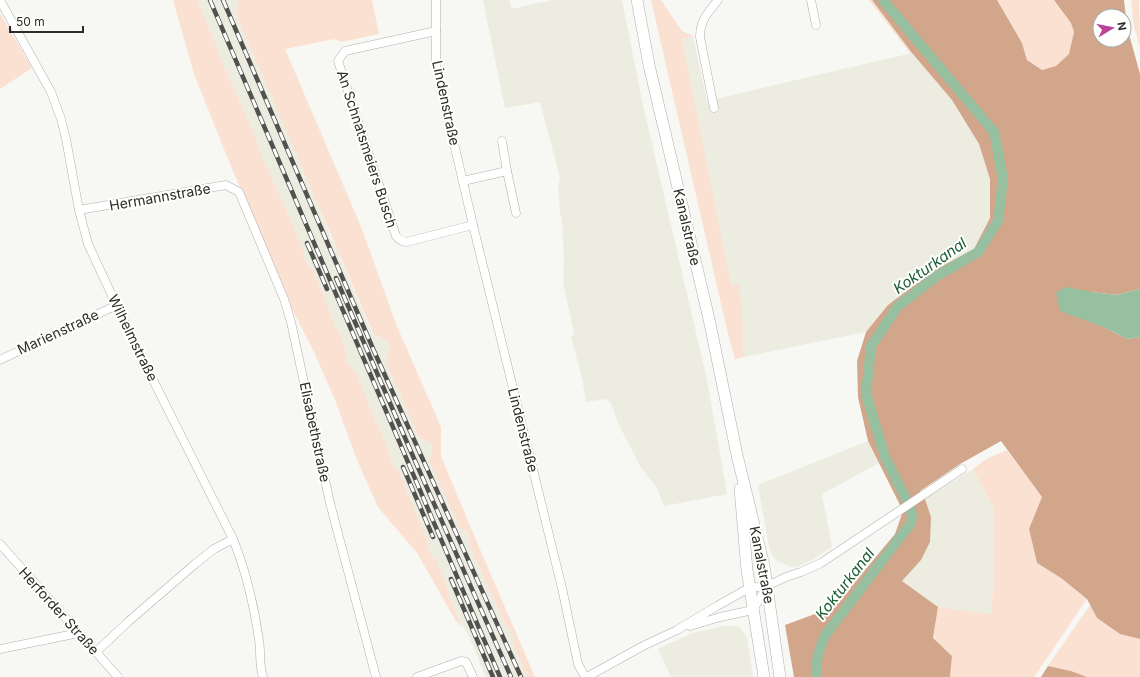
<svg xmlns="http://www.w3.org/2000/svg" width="1140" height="677" font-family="Inter,sans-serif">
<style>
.built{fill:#edece1}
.green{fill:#fbe1d2}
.forest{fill:#d1a68b;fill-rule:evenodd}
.water{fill:#96c0a0}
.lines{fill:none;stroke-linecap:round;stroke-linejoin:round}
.canal{stroke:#96c0a0;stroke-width:10}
.street-casing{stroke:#afafac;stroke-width:9}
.secondary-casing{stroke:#afafac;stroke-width:12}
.street{stroke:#fff;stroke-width:8}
.secondary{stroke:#fff;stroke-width:11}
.rail-casing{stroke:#51514e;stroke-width:4.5}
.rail{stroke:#fffffe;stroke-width:3;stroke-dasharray:9;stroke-linecap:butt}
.labels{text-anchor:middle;stroke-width:4;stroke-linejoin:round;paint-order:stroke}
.street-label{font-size:14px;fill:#2b2b29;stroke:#fffffe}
.water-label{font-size:15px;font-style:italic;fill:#1b5c33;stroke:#fffffe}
</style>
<rect width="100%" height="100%" fill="#f7f7f3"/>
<!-- built -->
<g class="built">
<polygon points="197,0 238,0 236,14 310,184 331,238 338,251 340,258 373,335 387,341 390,348 386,362 419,438 430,442 470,538 470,546 505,624 513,637 513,645 527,677 486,677 468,634 466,632 459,619 447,590 446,583 436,560 431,554 428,546 427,539 399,472 394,467 391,460 389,452 355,371 350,367 346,360 347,352 339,332 334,325 330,311 313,271 308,265 304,258 304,251 268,169 261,156 260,148 226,70 219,56 218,49"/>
<polygon points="483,0 509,0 512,9 537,3 549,1 550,0 622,0 643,105 707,380 727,494 664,506 657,488 640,466 618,423 611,403 605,399 586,402 582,378 571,337 574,333 563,283 564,259 562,220 560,212 558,186 560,178 540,102 505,108"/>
<polygon points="693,36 707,101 912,53 952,100 979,144 990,179 990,218 974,249 933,271 888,305 866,332 744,357 743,326 738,284 731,286 682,39"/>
<polygon points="868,441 879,463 822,494 832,547 812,560 799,566 791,567 776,560 771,553 769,546 758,485"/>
<polygon points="973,469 994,509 994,573 991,614 938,607 902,581 921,560 931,517 925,499"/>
<polygon points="724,626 736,626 740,628 744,633 747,638 753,677 671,677 658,649 693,633"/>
</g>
<!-- green -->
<g class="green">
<path d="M173,0H197L218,49L219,56L226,70L260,148L261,156L268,169L304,251V258L308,265L313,271L330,311L334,325L339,332L347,353L346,360L350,367L355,371L389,452C391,461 393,466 399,472L427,539L428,547L431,554L436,560L446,583L447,590L462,627L456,621L417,553L378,507L357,460L335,400L314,352L286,297L226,154L194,74Z"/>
<polygon points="238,0 372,0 379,34 341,42 334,39 285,49 362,229 396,324 441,427 441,456 473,533 535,677 527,677 513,645 513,637 505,624 470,546 470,538 467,531 460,528 429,460 433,449 430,442 419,438 386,362 390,348 387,341 374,335 236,14"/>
<polygon points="651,0 661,0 682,31 693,36 682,39 731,285 739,284 743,326 744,357 735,359 729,338"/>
<polygon points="869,0 872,0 912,53 910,53"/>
<polygon points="997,0 1054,0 1071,23 1074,32 1069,54 1056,66 1042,70 1027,60 1022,43"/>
<polygon points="1131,0 1139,0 1140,47 1134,27"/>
<polygon points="0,13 32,68 0,89"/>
<polygon points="1007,450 1042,497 1029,529 1037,563 1061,578 1087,599 1034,677 950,677 952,656 933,638 938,607 991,614 994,573 994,509 973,469 988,458"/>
<polygon points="1090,605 1097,618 1120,634 1140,639 1140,677 1087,677 1071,671 1048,666"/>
</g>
<!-- forest -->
<g class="forest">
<path d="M872,0H997L1022,43L1027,60L1042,70L1056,66L1069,54L1074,32L1071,23L1054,0H1124L1127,27L1140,74V289L1117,295L1092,292L1106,328L1127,339L1140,337V639L1120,634L1097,618L1087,599L1061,578L1037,563L1029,529L1042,497L1001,441L960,464L920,491L925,499L931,517L930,542L921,560L902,581L938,607L933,638L952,656L950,677H794L785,625L834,607L895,534L903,511L868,441L858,397L857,361L866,332L888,305L933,271L974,249L990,218V179L979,144L952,100L912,53ZM1100,16H1124V40H1100Z"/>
<polygon points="1048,666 1071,671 1087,677 1041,677"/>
</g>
<!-- water -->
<polygon class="water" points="1066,287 1092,292 1117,295 1140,289 1140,337 1127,339 1106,328 1060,311 1056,293"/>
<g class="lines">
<!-- canal -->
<path class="canal" d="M817,677C815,660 819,649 826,634L911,523L912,514L908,503L885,457L866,394L871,346L898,306L937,276L978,252L998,221L1003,179L994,132L883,0"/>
<defs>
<g id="street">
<path d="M0,0L51,92L61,119L66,139L79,210L88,244L128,330L233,539C246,571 254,606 259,640C261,652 259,666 263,677"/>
<polyline points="436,0 436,66 473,225 562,588 578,664 585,677"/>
<polyline points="811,0 816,25"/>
<path d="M436,31L345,51L338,61L396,236C399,240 401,241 406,242L473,225"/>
<path d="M714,108L700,37C700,20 708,13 718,0"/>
<polyline points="502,141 507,171"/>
<polyline points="463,181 507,171 516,213"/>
<polyline points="79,210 226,185 239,192 284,299 291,322 330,503 376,677"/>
<polyline points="0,360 117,305"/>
<polyline points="0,544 118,677"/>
<polyline points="690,626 720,617 753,610 767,586"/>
<polyline points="0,649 79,633"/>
<polyline points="96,652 129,621 195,564 214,549 233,539"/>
<polyline points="417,677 461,661 466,662 473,677"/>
<polyline points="587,677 643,646 677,630 717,606 749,588 767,586 786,577 801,572 821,563 962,469"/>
</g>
<g id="secondary">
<polyline points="637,0 649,65 709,319 737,455 764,566 780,677"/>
<polyline points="740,489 747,570 764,677"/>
</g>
</defs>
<!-- street casing -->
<use href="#street" class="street-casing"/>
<!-- secondary casing -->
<use href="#secondary" class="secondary-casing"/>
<!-- street -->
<use href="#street" class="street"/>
<!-- secondary -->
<use href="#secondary" class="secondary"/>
<defs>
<g id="rail">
<polyline points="210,0 500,677"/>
<polyline points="223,0 374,351 521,677"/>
<polyline points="307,243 327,289"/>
<polyline points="336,278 412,454 511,677"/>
<polyline points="403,467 433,537"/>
<polyline points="451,579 493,677"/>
</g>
</defs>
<!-- rail casing -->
<use href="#rail" class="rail-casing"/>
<!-- rail -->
<use href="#rail" class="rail"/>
</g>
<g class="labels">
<!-- street labels -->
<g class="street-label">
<text transform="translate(446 103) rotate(78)" y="5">Lindenstraße</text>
<text transform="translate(367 149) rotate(72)" y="5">An Schnatsmeiers Busch</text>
<text transform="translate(160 197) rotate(-10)" y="5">Hermannstraße</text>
<text transform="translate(687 227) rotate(77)" y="5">Kanalstraße</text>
<text transform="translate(58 332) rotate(-25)" y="5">Marienstraße</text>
<text transform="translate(133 338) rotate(64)" y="5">Wilhelmstraße</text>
<text transform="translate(523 430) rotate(76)" y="5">Lindenstraße</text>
<text transform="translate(315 432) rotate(78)" y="5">Elisabethstraße</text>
<text transform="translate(762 565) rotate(79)" y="5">Kanalstraße</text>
<text transform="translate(59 611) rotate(48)" y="5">Herforder Straße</text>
</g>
<!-- water labels -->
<g class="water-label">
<text transform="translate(930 266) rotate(-35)" y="5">Kokturkanal</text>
<text transform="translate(845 584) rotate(-52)" y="5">Kokturkanal</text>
</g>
</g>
<!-- north arrow -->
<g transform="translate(1112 28) rotate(80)"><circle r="19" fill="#fffffe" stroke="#aaaaa9"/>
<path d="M0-3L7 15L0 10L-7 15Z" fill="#ba439a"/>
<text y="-6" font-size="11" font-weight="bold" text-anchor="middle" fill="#2b2b29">N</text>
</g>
<!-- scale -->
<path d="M10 26v6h73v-6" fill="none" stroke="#2b2b29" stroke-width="2"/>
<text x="16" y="26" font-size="12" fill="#2b2b29" stroke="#fffffe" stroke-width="3" paint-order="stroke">50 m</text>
</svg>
